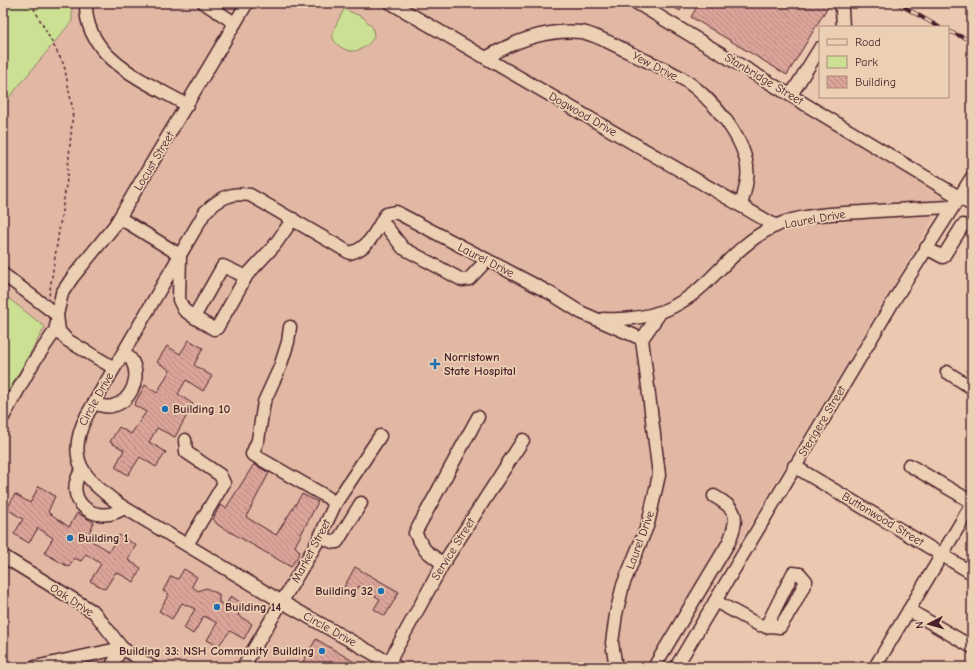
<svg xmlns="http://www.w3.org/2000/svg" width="975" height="670" font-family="'Comic Neue',sans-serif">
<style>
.built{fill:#e2b8a4}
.park{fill:#cce094;stroke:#8b8060}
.building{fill:url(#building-back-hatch);stroke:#4a1f2b}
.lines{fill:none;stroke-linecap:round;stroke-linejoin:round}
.minor-casing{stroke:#4a1f2b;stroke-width:15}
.path{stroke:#4a1f2b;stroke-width:1.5;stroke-dasharray:3 3;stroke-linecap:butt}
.minor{stroke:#ecd0b3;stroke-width:12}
.rail-casing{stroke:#4a1f2b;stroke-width:4}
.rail{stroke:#ecd0b3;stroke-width:2.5;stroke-dasharray:8;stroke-linecap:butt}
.poi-dot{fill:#1f6fb2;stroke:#ecd0b3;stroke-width:1.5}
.labels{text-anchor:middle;stroke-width:3.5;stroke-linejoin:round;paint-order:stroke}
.street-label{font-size:12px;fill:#4a1f2b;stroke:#ecd0b3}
.poi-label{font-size:12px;font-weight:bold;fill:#4a1f2b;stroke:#ecd0b3;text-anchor:start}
</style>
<defs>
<pattern id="building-back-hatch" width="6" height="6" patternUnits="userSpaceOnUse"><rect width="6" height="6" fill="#dca59a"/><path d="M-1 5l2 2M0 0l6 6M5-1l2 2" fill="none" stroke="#b4867e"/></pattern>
</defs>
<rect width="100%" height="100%" fill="#edc8b0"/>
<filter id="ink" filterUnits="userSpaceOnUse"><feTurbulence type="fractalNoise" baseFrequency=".025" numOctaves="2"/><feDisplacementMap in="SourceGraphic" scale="8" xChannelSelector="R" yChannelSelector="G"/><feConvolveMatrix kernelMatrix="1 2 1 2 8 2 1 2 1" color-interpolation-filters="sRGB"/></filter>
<g filter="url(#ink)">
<!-- built -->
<polygon class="built" points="72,3 622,3 946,198 665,667 3,667 3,401 45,327 3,294 3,105 72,21"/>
<!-- park -->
<g class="park">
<polygon points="3,3 72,3 72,21 3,105"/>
<path d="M344,9L363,17L373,28L374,37C365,51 351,56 338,45C335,42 332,39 333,34C334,26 341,16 344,9Z"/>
<polygon points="3,294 45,327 3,401"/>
</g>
<!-- building -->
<g class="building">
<polygon points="666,3 685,3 680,11"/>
<polygon points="699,3 830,3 787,75 691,17"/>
<polygon points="189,340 203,348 194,365 212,376 203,391 186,380 178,394 193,404 175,437 157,428 149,442 166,452 156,467 140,457 128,475 115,467 124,450 110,442 119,427 131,434 146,412 134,405 145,385 157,393 170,370 157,362 167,346 180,354"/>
<polygon points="254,464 269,473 246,517 276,535 302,494 318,502 295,546 300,552 291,567 218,525 213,519 220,505 226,508"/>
<polygon points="39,486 55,496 48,512 69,527 77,513 94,522 87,538 109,551 119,535 136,545 128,560 141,568 134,582 116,572 105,589 90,581 101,564 86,554 81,561 74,558 69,567 44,553 53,538 38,528 29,543 14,534 23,519 7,509 15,494 30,503"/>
<polygon points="355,567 399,592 385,616 374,609 380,599 359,586 353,597 343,589"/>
<polygon points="184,569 197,577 192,586 198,591 206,588 219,594 219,602 225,606 231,596 244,605 238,615 252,624 244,639 230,631 218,646 207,640 217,623 204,616 193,634 184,628 195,609 182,603 172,619 159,611 169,594 163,591 171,576 178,579"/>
<polygon points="316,639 356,663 354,667 300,667"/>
</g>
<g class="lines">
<defs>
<g id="minor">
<path d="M86,3C84,59 147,82 187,105"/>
<polyline points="204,3 235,23"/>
<polyline points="391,3 776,226"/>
<polyline points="637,3 972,205"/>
<polyline points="839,3 842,9 843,27"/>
<path d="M486,58C514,41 547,29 581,32C595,34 623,49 636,56C651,63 666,69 680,77C709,94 752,143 747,179C746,188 743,197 741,206"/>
<polyline points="791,95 820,48"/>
<polyline points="120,218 180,255 179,300 184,310 194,317"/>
<polyline points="382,221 403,248 462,280 469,279 487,260"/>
<polyline points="926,248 943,257 963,225"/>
<polyline points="3,274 57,315"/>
<polyline points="247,275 217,328 214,329 194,317 223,266 242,275 247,275 274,246 293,219"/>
<path d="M603,319C647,321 678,311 710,279C730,259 749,238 775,226C801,214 834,214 862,212C892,210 922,208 953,207"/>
<polyline points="290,327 288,342 280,367 264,402 258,440 252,454 327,497 335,504"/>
<polyline points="642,339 660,313"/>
<polyline points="114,368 67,340 59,331 57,315 62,293 72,278 115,225 247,3"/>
<polyline points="947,372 972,388"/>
<path d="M94,403C99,405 106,408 112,406C131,402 141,378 132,361C130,357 126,355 124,352"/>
<polyline points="3,417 33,363 55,331 57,322"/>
<polyline points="185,440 186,452 220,475 224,483 187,545"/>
<polyline points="909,465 972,502"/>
<polyline points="794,466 972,573"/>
<path d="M82,470C61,498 94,528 124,508"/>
<path d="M322,534C325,539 331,543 337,542L361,503"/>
<polyline points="3,556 94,612 122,648 152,667"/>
<polyline points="443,564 425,550 415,533 478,417"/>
<polyline points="715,601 759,625 780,627 794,605 806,581 800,574 793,573 766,627"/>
<polyline points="909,610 972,647"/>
<polyline points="389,662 443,564 523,440"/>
<polyline points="35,667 122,648"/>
<polyline points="111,667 122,648"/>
<polyline points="243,667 318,541 335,504 380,436"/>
<path d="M397,667L282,602L120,505C84,478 64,460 87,415L205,212C220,198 230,192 250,195L350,253C370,248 375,231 386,214L396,212L550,293L580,312L642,339L659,475L648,524L623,585L616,614L612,643L616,667"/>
<path d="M654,667L729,542C739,516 738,510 714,496"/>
<polyline points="676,667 896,297 972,177"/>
<polyline points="875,667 972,504"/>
</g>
</defs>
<!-- minor casing -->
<use href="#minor" class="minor-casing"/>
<!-- path -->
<polyline class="path" points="31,3 64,65 73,111 67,179 49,296"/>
<!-- minor -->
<use href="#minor" class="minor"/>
<defs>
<g id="rail">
<polyline points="897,3 939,27"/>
<polyline points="948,31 972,41"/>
</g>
</defs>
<!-- rail casing -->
<use href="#rail" class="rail-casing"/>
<!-- rail -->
<use href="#rail" class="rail"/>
</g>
</g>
<!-- markers -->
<g class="poi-dot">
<path d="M433 358h4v4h4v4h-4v4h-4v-4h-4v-4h4z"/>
<circle cx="165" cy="409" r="4"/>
<circle cx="70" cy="538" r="4"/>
<circle cx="381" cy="591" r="4"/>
<circle cx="217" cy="607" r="4"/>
<circle cx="322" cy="651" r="4"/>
</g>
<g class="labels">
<!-- street labels -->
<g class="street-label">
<text transform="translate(655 66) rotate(27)" y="4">Yew Drive</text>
<text transform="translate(764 79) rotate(31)" y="4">Stanbridge Street</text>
<text transform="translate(583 114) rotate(30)" y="4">Dogwood Drive</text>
<text transform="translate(154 161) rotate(-59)" y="4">Locust Street</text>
<text transform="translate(815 219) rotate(-10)" y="4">Laurel Drive</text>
<text transform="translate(486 260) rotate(27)" y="4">Laurel Drive</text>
<text transform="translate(96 399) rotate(-61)" y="4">Circle Drive</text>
<text transform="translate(822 421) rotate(-59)" y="4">Sterigere Street</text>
<text transform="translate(883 519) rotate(31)" y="4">Buttonwood Street</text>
<text transform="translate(640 540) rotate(-70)" y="4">Laurel Drive</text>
<text transform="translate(453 549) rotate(-58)" y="4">Service Street</text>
<text transform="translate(311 551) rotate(-62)" y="4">Market Street</text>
<text transform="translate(72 600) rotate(33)" y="4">Oak Drive</text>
<text transform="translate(330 629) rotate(29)" y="4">Circle Drive</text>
</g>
<!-- poi labels -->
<g class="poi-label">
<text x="444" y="361">Norristown<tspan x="444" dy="14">State Hospital</tspan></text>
<text x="173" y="413">Building 10</text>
<text x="78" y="542">Building 1</text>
<text x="373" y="595" text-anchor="end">Building 32</text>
<text x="225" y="611">Building 14</text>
<text x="314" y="655" text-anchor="end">Building 33: NSH Community Building</text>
</g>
</g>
<!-- margin -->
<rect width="975" height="670" fill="none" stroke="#ecd0b3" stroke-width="16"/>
<rect x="8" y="8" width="959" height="654" fill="none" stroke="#4a1f2b" stroke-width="1.5" filter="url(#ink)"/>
<!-- legend -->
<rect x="819" y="26" width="130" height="72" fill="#ecd0b3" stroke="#ab897d"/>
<rect x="827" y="39" width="20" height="6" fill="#ecd0b3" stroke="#ab897d"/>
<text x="855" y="46" font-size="12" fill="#4a1f2b">Road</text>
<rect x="827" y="56" width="20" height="12" fill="#cce094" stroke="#ab897d"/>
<text x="855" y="66" font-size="12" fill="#4a1f2b">Park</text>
<rect x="827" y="76" width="20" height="12" fill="url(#building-back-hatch)" stroke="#ab897d"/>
<text x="855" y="86" font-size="12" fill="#4a1f2b">Building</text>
<!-- north arrow -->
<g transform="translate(929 624) rotate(264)" stroke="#ecd0b3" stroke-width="3" paint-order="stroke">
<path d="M0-3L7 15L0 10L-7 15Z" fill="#4a1f2b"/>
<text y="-6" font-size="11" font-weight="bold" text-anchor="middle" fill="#4a1f2b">N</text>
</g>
</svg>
